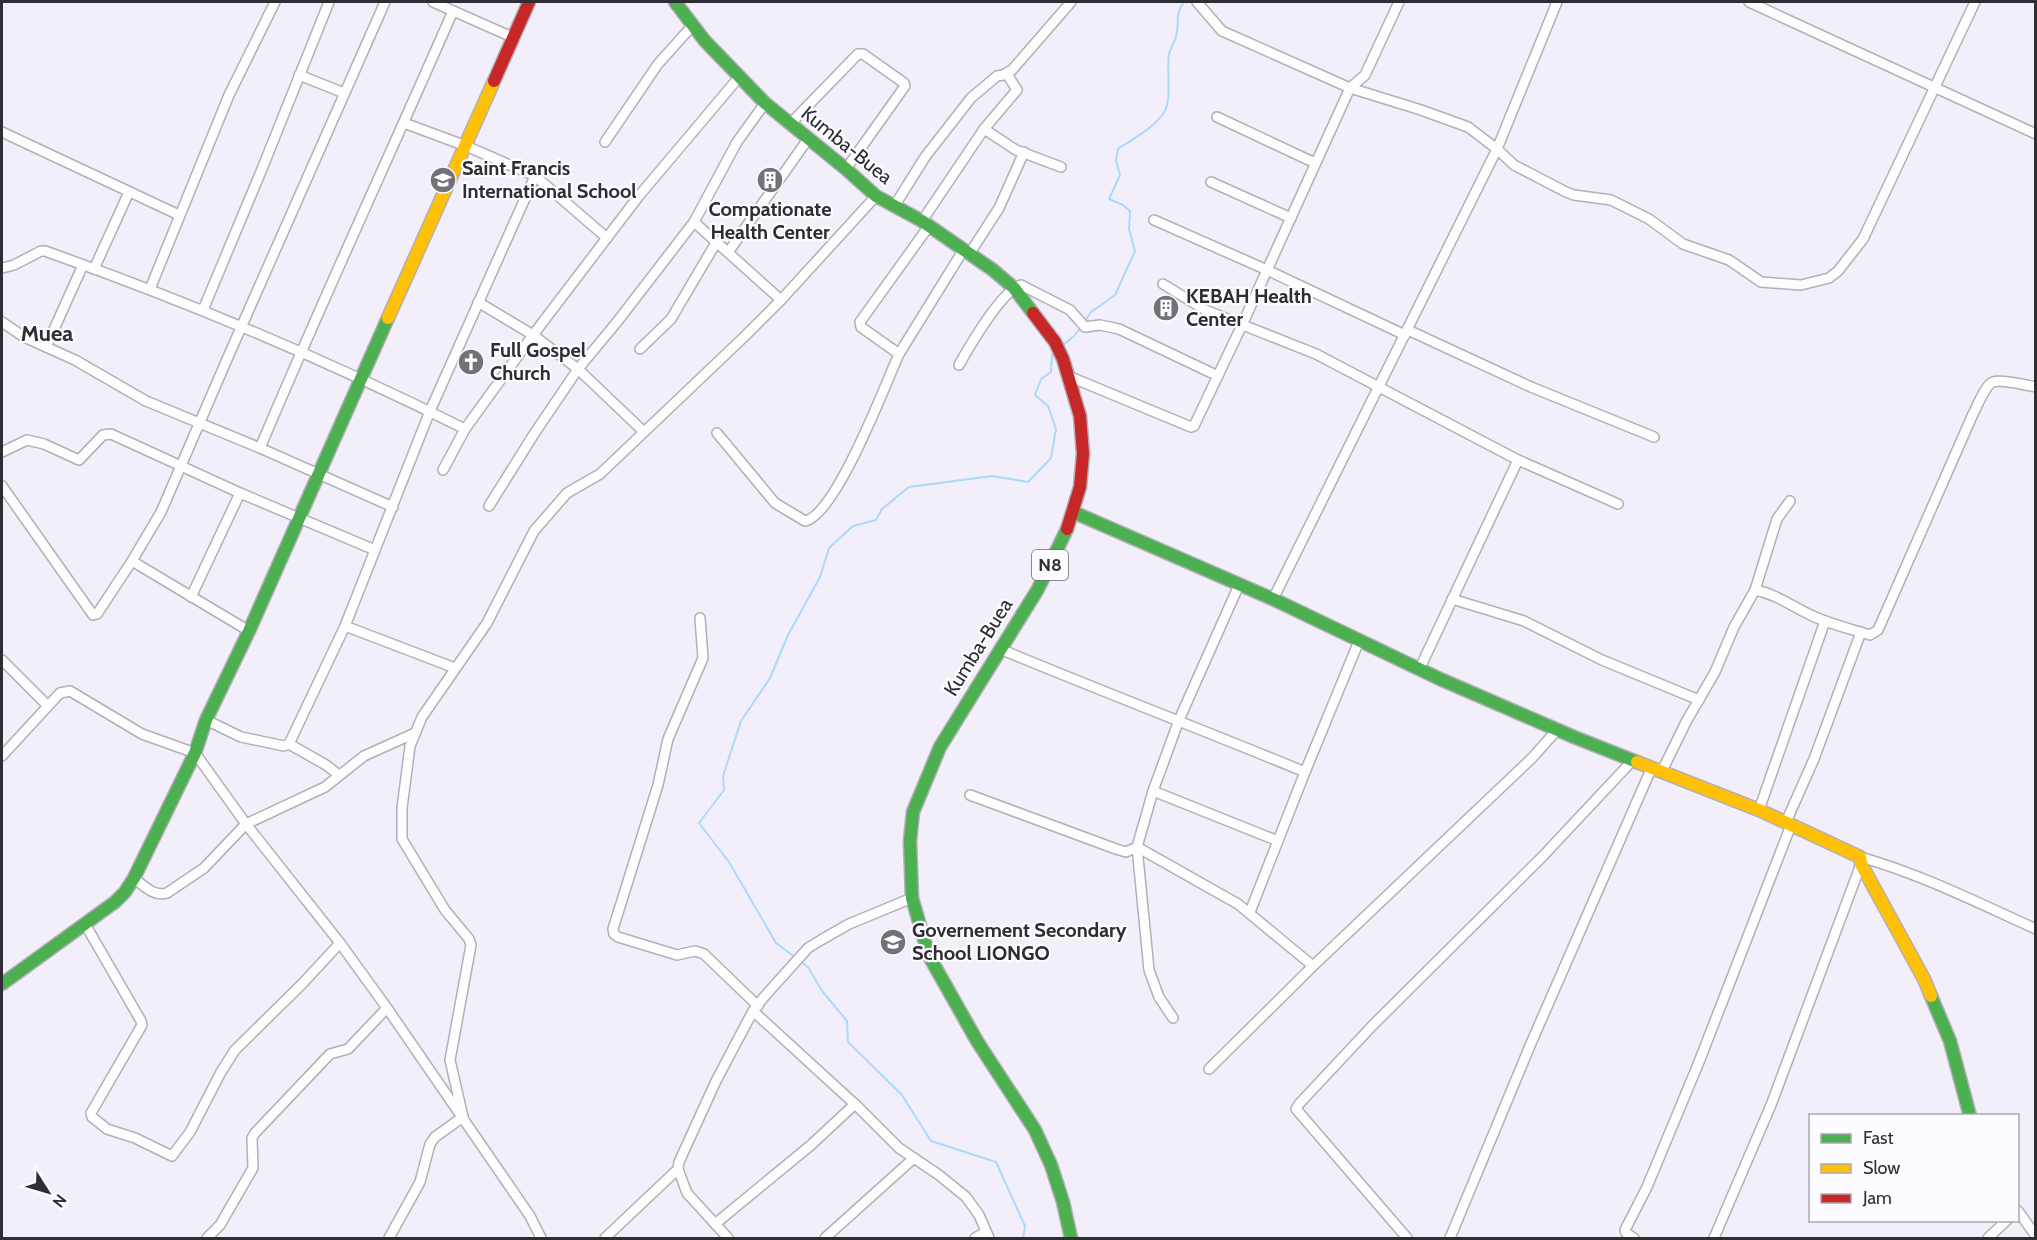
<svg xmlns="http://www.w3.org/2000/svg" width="2037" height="1240" font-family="Cabin,sans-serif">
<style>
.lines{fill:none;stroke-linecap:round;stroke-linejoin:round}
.stream{stroke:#abd9fb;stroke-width:2}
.street-casing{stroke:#b2afb7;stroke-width:12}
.fast-casing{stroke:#b2afb7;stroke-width:15}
.slow-casing{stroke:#b2afb7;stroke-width:15}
.jam-casing{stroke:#b2afb7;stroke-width:15}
.street{stroke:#fdfdfe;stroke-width:9}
.fast{stroke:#4caf50;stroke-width:12}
.slow{stroke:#ffc107;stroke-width:12}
.jam{stroke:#c62828;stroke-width:12}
.labels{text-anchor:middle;stroke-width:4.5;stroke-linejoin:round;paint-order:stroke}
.shield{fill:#fcfbff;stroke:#6c6a71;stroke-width:1.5}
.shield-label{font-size:18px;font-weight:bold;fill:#2f2c34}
.street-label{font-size:20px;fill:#2f2c34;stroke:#fcfbff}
.poi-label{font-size:20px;font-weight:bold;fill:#2f2c34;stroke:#fcfbff;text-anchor:start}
.quarter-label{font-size:22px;font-weight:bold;fill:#2f2c34;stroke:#fcfbff}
</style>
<rect width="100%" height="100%" fill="#f2effa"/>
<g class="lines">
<!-- stream -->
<g class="stream">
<path d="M1085,321L1091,312L1115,295L1135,251L1129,229L1130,211L1123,205L1109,199L1120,175L1116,160L1118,149C1133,139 1152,129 1163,114C1173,101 1166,71 1169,54C1171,48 1174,43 1176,37C1180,22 1174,15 1184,2"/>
<polyline points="1063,345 1074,336 1082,326"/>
<polyline points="796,958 776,943 729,862 699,823 724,790 723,776 741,721 770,678 788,635 820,577 829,548 853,526 876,520 882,509 909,487 992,476 1028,482 1051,458 1056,429 1048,406 1035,395 1041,379 1051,372 1052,355"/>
<polyline points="800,961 808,967 822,991 847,1021 848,1042 902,1095 931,1141 996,1162 1025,1226 1023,1238"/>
</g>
<defs>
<g id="street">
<polyline points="433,2 512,37"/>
<polyline points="1197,2 1222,31 1350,88 1421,110 1468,127 1497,149 1273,599"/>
<polyline points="1557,2 1497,149 1514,165 1566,192 1574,195 1611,200 1649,219 1683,244 1729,260 1761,282 1801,285 1829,278 1838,271 1863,239 1975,2"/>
<polyline points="1749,2 2036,134"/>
<polyline points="299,75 344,93"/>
<polyline points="1217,117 1315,163"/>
<polyline points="404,123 466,146 535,176 607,238"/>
<polyline points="790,124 858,54 863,54 904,83 905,86 846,169"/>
<polyline points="984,129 1016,150 1061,167"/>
<polyline points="2,132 179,215"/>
<polyline points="605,142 658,64 693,25"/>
<polyline points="1211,182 1291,218"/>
<polyline points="895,205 925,157 971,98 997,76 1003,75 1012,70 1071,2"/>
<polyline points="1154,220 1267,270 1405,335"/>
<polyline points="922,221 984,129 1017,90 1007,74"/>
<polyline points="694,222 781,300"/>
<polyline points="729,251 808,139"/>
<polyline points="970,253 999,208 1024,152"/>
<path d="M2,268L14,265L41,251H45C189,302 329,361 465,429"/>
<polyline points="94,269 129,192"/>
<polyline points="1163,284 1205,310 1316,354 1518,460 1618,504"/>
<polyline points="150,289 229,95 275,2"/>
<polyline points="478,302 533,335 578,369 644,432"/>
<polyline points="203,310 262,169 329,2"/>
<polyline points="2,322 24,337 75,360 146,401 260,448 393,507"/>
<polyline points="1408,330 1531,387 1654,437"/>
<polyline points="46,347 83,265"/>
<polyline points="640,349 671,319 717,241"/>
<polyline points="899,354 964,249"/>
<path d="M959,365C969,347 1002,290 1021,285L1070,310L1085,327L1100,325L1119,329L1218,376"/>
<polyline points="1068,376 1191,427 1194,426 1242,325 1350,88 1365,75 1399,2"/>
<path d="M717,433L775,503L805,521C836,515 885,385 899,354L861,327L860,322L929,226"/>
<path d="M260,448C322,301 389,157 453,11"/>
<polyline points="2,452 27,440 44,444 79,460 103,435 111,434 240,493 375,550"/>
<polyline points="443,470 465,429 533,335 638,197 740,76"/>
<polyline points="2,486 93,615 97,614 132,561 161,512 228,357 385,2"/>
<polyline points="489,506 534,434 578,369 617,322 694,222 737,142 765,103"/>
<polyline points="132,561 249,631"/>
<path d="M1755,590C1777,594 1794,608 1815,617C1833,625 1851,629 1870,635L1878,630L1973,414C1977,407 1985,385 1993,382C2001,379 2026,385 2036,387"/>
<polyline points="191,597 240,493"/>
<polyline points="1452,599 1524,621 1602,660 1699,700"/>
<polyline points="700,618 703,658 668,739 658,785 613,929 614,934 618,937 677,955 695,951 704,954 758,1006"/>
<polyline points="345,626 455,668"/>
<path d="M1000,649C1101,691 1203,730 1305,772"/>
<polyline points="2,660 48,706"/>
<polyline points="1419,670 1518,460"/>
<polyline points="206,720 241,737 284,746 289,744 326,765 339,775"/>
<polyline points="289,744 345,626 430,411 535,176"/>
<polyline points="2,756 60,693 70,691 142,734 195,753 246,824 340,943 387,1008 530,1216 541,1238"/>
<polyline points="1662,771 1686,722 1715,672 1734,627 1755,590 1777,519 1790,501"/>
<polyline points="1153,791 1278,841"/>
<polyline points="970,795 1116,849 1126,852 1137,847 1238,904 1313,966"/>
<polyline points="1759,810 1825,621"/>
<polyline points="1786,822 1814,759 1861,632"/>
<path d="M1860,857C1921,874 1978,903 2036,929"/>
<path d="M134,878C144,886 154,897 167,893L204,868L246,824L325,787L364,756L415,733"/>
<polyline points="1250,912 1305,772 1359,641"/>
<polyline points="85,924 141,1021 142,1025 91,1113 92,1117 107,1129 135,1138 172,1156 190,1132 221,1072 235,1050 303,983 340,943"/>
<polyline points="753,1011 858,1107 899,1148 939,1175 966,1197 979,1215 989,1238"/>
<polyline points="1173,1018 1159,997 1149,970 1137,847 1153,791 1179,720 1239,585"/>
<polyline points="1209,1069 1313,966 1532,758 1557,730"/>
<polyline points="463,1117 450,1060 471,945 469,939 445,910 402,839 402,808 410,746 422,717 487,623 534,531 567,493 600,474 745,336 781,300 876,196"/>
<polyline points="678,1169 687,1193 728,1238"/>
<polyline points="2018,1211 2036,1236"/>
<polyline points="715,1224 811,1145 855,1104"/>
<polyline points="207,1238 220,1225 253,1168 252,1138 255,1133 330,1054 348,1049 387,1008"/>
<polyline points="389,1238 420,1182 430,1144 435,1137 463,1117"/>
<polyline points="605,1238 678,1169 679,1162 716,1081 753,1011 764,997 808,948 821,940 849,924 912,898"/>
<polyline points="825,1238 914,1158"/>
<polyline points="975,1238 986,1232"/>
<polyline points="1407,1238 1296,1109 1299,1104 1373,1025 1543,856 1633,760"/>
<polyline points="1450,1238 1532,1041 1652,767"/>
<polyline points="1634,1238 1626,1233 1625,1230 1647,1187 1699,1062 1791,825"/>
<polyline points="1714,1238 1771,1105 1861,864"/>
<polyline points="1988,1238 2007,1220"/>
</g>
<g id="fast">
<polyline points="675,2 705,41 765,103 846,169 876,196 922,221 993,270 1014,288 1033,313"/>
<polyline points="1073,512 1273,599 1440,679 1574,737 1637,762"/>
<polyline points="1067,529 1038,589 940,747 913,812 910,841 912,898 929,956 977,1041 1035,1130 1051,1165 1063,1202 1071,1238"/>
<polyline points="2,984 115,902 125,892 134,878 195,753 206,720 249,631 388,318"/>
<polyline points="1931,996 1950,1041 1970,1116"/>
</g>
<g id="slow">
<polyline points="388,318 494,81"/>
<polyline points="1637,762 1759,810 1860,857 1861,864 1924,979 1931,996"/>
</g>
<g id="jam">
<polyline points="494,81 529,2"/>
<polyline points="1033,313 1055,342 1063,359 1080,416 1083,454 1080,487 1067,529"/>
</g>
</defs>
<!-- street casing -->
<use href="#street" class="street-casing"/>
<!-- fast casing -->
<use href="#fast" class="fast-casing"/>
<!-- slow casing -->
<use href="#slow" class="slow-casing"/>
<!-- jam casing -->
<use href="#jam" class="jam-casing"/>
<!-- street -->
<use href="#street" class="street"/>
<!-- fast -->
<use href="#fast" class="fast"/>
<!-- slow -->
<use href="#slow" class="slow"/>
<!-- jam -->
<use href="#jam" class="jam"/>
</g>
<!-- icons -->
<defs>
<symbol id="school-disc" viewBox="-11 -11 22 22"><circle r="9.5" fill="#737079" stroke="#fcfbff"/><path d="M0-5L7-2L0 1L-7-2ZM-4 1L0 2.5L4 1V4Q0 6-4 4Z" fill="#fff"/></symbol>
<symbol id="building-disc" viewBox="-11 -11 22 22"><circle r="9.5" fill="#737079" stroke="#fcfbff"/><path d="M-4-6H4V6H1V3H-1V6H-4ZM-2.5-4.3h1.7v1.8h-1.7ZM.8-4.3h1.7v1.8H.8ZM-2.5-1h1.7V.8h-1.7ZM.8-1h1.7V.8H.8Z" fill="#fff"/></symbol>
<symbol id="church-disc" viewBox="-11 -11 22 22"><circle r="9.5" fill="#737079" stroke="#fcfbff"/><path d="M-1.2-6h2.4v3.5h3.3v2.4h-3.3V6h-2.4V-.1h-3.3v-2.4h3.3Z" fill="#fff"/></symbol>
</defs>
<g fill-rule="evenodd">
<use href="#school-disc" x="428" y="165" width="30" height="30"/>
<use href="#building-disc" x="755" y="165" width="30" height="30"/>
<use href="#building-disc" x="1151" y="293" width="30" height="30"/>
<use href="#church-disc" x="456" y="347" width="30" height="30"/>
<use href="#school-disc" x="878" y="927" width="30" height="30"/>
</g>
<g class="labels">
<!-- shield labels -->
<rect class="shield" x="1032" y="550" width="36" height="30" rx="4.5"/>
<g class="shield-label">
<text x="1050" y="571">N8</text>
</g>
<!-- street labels -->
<g class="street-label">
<text transform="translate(847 145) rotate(39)" y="7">Kumba-Buea</text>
<text transform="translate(978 647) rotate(-58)" y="7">Kumba-Buea</text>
</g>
<!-- poi labels -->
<g class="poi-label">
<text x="462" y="175">Saint Francis<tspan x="462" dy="23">International School</tspan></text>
<text x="770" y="216" text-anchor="middle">Compationate<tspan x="770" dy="23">Health Center</tspan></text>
<text x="1186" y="303">KEBAH Health<tspan x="1186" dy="23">Center</tspan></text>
<text x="490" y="357">Full Gospel<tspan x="490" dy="23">Church</tspan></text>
<text x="912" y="937">Governement Secondary<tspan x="912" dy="23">School LIONGO</tspan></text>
</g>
<!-- quarter labels -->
<g class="quarter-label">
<text x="47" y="341">Muea</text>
</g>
</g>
<!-- border -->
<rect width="2037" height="1240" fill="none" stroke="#2f2c34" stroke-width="6"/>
<!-- legend -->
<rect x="1809" y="1114" width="210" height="108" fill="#fcfbff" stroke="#aaa8ae" stroke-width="1.5"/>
<rect x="1821" y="1134" width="30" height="9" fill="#4caf50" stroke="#aaa8ae" stroke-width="1.5"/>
<text x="1863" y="1144" font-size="18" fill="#2f2c34">Fast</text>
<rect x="1821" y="1164" width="30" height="9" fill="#ffc107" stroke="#aaa8ae" stroke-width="1.5"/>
<text x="1863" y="1174" font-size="18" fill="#2f2c34">Slow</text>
<rect x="1821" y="1194" width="30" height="9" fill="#c62828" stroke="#aaa8ae" stroke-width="1.5"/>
<text x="1863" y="1204" font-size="18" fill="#2f2c34">Jam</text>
<!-- north arrow -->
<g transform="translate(48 1192) rotate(127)" stroke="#fcfbff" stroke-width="4.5" paint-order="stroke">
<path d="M0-4.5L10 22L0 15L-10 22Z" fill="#2f2c34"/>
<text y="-9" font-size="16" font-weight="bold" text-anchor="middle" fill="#2f2c34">N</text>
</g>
</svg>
